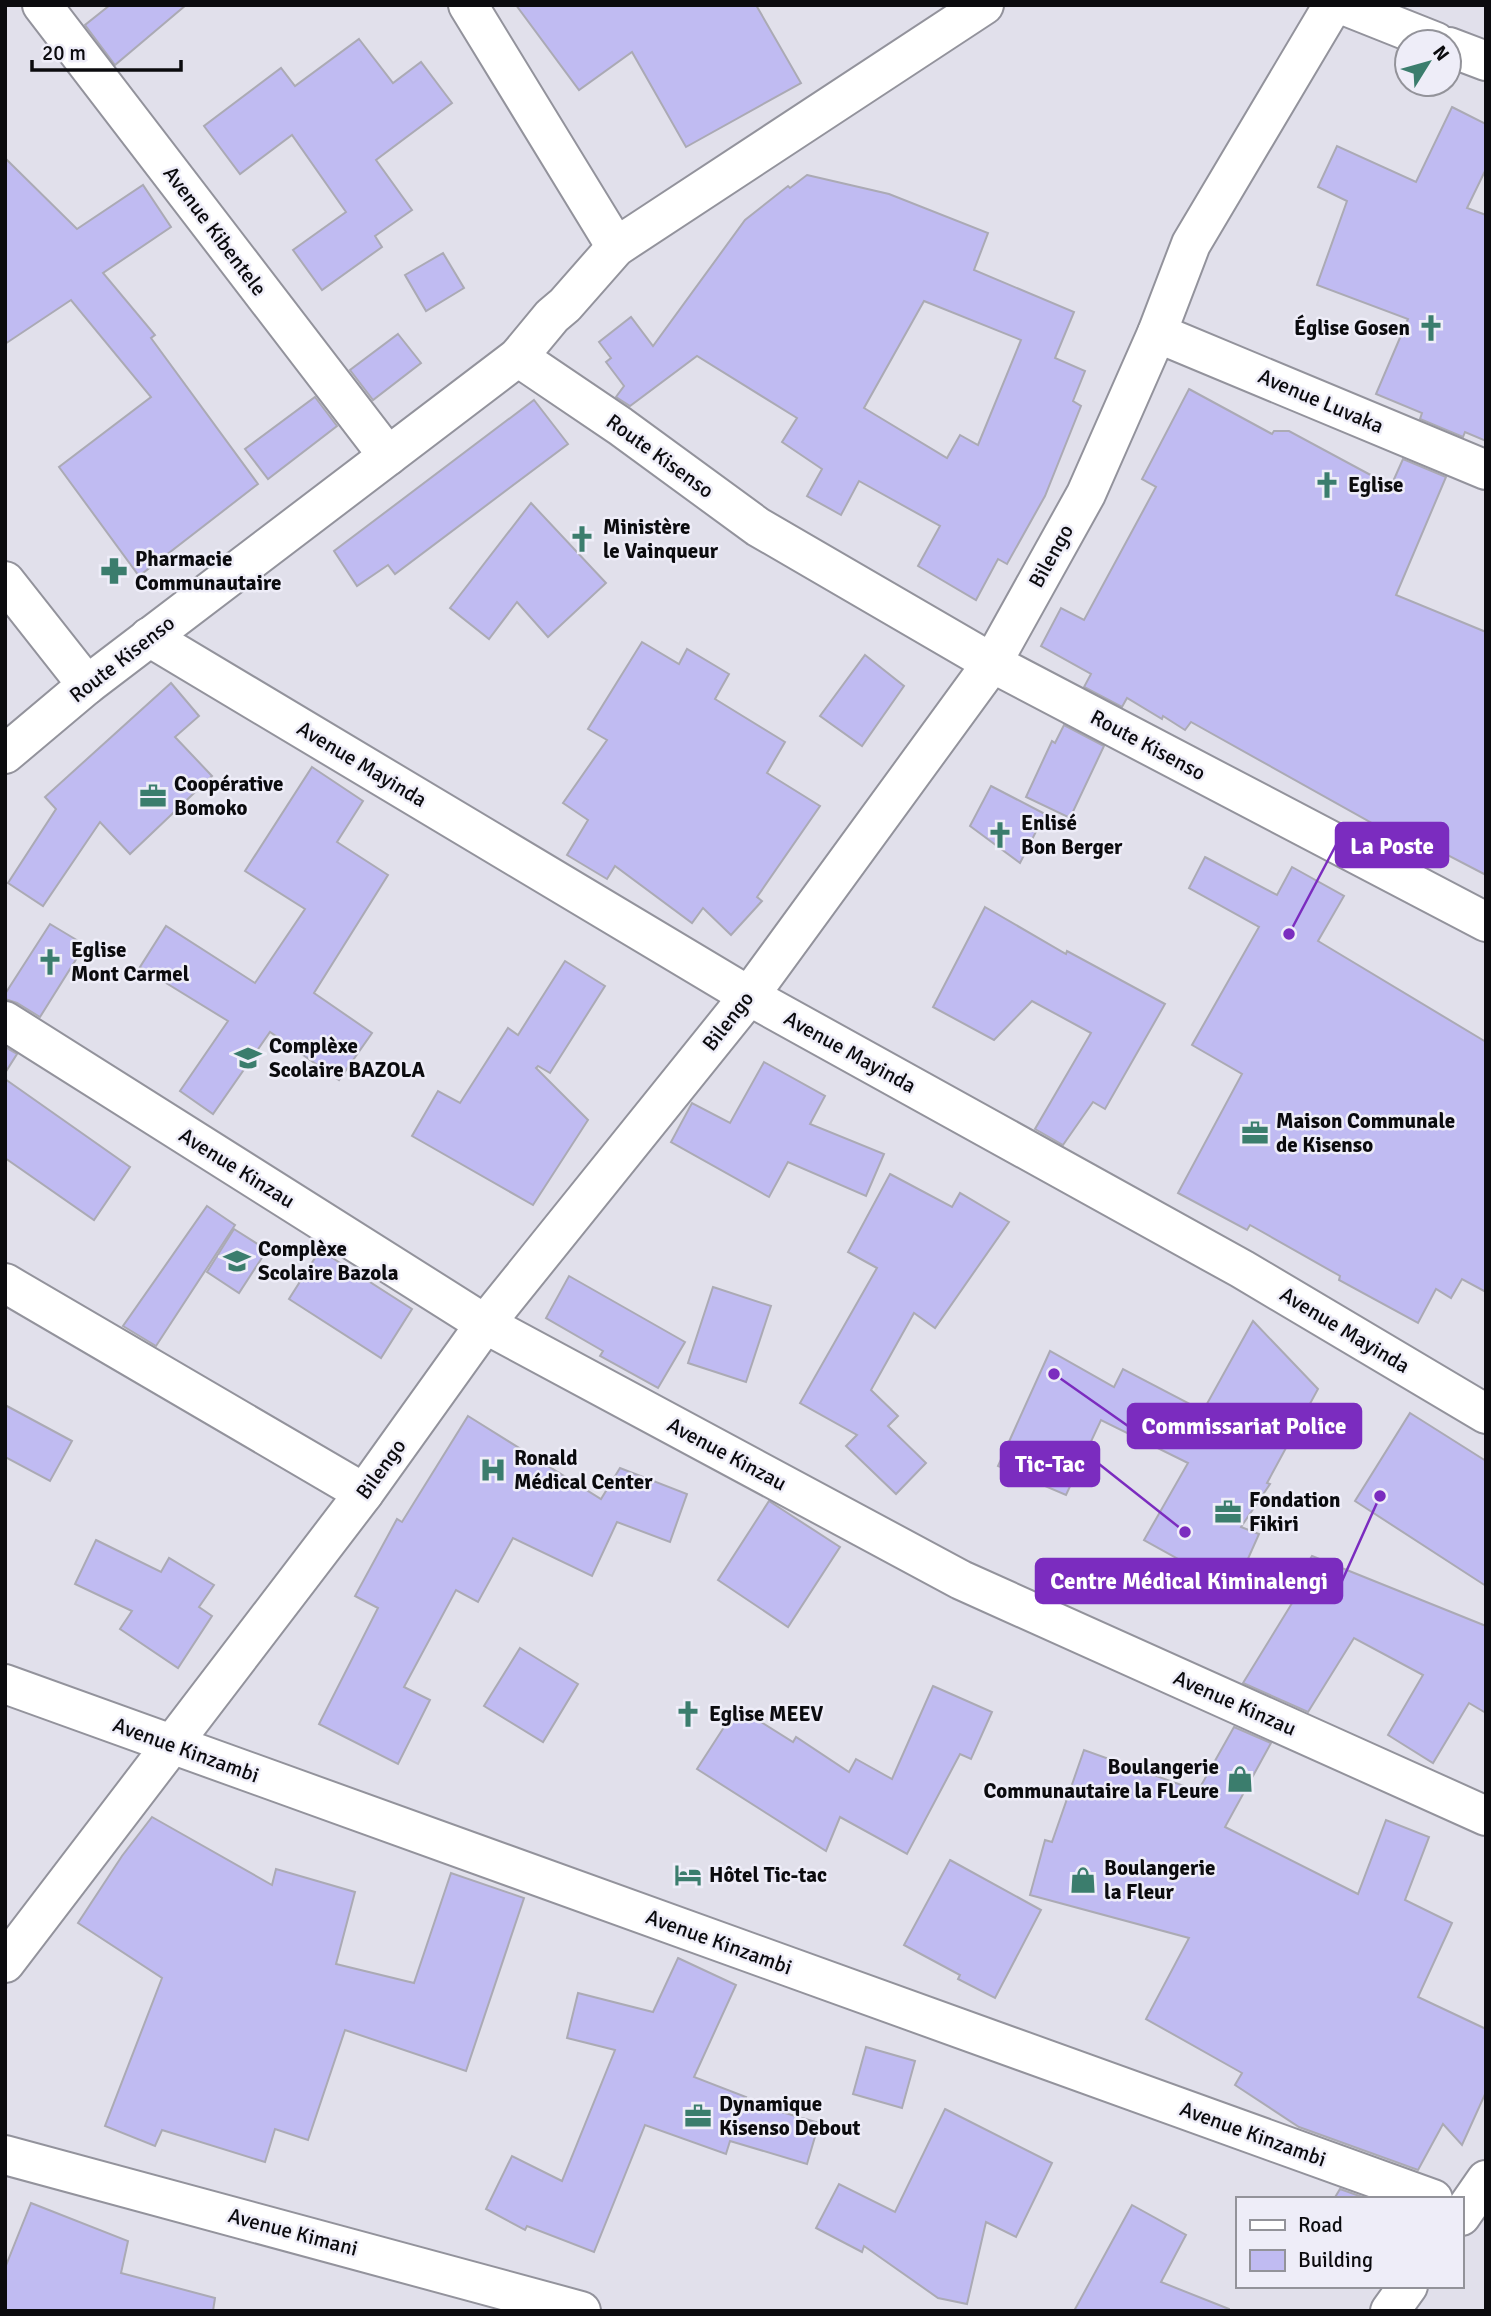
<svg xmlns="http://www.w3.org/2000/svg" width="1491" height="2316" font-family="Signika,sans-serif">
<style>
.building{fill:#c0bbf2;stroke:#abaab4;stroke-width:2;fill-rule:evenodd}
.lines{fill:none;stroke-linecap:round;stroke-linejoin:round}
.minor-casing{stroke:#93939c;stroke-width:42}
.minor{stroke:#fff;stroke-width:38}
.labels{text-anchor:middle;stroke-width:5;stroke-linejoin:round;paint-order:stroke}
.street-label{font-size:21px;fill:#0b0b0e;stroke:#eeedf8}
.poi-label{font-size:21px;font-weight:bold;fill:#0b0b0e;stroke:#eeedf8;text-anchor:start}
.leader{fill:none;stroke:#7b2cbf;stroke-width:2.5}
.callout-dot{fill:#7b2cbf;stroke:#eeedf8;stroke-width:2.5}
.callout{fill:#7b2cbf;stroke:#7b2cbf;stroke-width:2.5}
.callout-label{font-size:23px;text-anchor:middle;font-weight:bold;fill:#fff}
</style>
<rect width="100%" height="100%" fill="#e1e0eb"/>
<!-- building -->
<g class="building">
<polygon points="110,5 186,5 115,65 85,25"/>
<polygon points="516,5 756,5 801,83 686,147 632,52 579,90"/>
<polygon points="359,39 393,83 421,62 452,103 376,160 412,210 375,236 382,247 322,290 293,250 346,212 292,135 240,174 204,126 281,68 295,86"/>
<polygon points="1452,107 1486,124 1486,169 1467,208 1486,215 1486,441 1465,432 1463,437 1420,419 1422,413 1376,394 1408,319 1317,285 1347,201 1318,187 1337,146 1416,182"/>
<polygon points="5,158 77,229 143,185 171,227 103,273 155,335 151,338 258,484 139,576 59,467 151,397 71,300 5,344"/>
<path d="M807,175L889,194L988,233L974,270L1074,312L1055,358L1085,371L1073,401L1081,406L1045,496L1007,564L998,559L976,600L918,566L940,526L859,481L841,515L807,496L822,469L782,442L797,418L697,356L630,406L616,397L624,386L606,362L611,358L599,342L631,317L653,346L745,220L788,186L790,188ZM924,301L1021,340L978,445L960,435L947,458L864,408Z"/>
<polygon points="443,253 464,288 426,311 405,275"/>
<polygon points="398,334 421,363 373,400 350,370"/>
<polygon points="1189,389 1272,434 1274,431 1289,431 1391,486 1403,459 1446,477 1396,595 1486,632 1486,875 1440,851 1437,857 1372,823 1191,722 1185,730 1163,716 1162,719 1127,698 1122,707 1084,687 1091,674 1041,646 1061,608 1084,620 1156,487 1142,479"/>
<polygon points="315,397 337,426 268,479 245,449"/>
<polygon points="534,400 568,444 395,574 388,565 357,586 334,551"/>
<polygon points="531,503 606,583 548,637 517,602 489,639 450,608"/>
<polygon points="642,642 679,664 687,649 729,674 715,699 785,742 767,773 820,806 757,897 762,901 731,935 703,908 692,923 615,866 607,879 567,855 588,820 563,803 607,740 588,729"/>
<polygon points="865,655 904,686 862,746 820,716"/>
<polygon points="171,683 199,716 175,737 212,776 130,854 100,822 43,906 8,883 56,809 45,797"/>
<polygon points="1064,725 1104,746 1070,818 1026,797 1052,741 1055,743"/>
<polygon points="312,767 363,801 337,842 388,875 314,993 372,1033 339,1080 270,1032 213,1114 180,1091 228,1021 140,967 166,926 255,983 305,909 245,871"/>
<polygon points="991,786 1045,814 1020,863 970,826"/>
<polygon points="1205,857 1277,895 1292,867 1344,896 1318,941 1486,1042 1486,1292 1462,1279 1451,1298 1436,1289 1418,1323 1339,1280 1340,1276 1250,1225 1247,1230 1178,1193 1242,1074 1192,1045 1259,927 1189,888"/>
<polygon points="985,907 1066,954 1067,951 1165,1004 1105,1109 1093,1102 1063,1145 1035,1129 1091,1033 1032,1001 994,1040 933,1007"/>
<polygon points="50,924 85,945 40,1017 17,1003 5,999 5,994"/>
<polygon points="565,961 605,986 550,1073 538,1066 536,1068 588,1120 533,1205 412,1136 438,1091 460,1103 508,1028 518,1035"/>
<polygon points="5,1047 17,1054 5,1073"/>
<polygon points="764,1062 825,1096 810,1124 884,1154 866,1196 788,1162 769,1197 671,1142 692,1103 730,1123"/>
<polygon points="5,1079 130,1167 94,1220 5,1158"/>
<polygon points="890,1174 952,1207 960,1193 1009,1222 935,1328 914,1313 871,1390 898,1416 888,1426 926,1463 896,1494 846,1446 857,1435 800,1403 877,1268 848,1252"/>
<polygon points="207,1206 235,1225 156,1346 123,1326"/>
<polygon points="234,1229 267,1250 239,1293 207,1272"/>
<polygon points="320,1250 412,1309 381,1358 289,1299"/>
<polygon points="569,1276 685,1342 658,1388 600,1356 603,1351 546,1318"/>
<polygon points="713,1287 771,1306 746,1382 688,1363"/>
<polygon points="1253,1321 1318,1389 1267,1483 1270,1484 1241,1527 1259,1534 1239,1579 1203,1565 1200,1571 1144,1540 1188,1463 1101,1420 1066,1495 998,1466 1050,1351 1114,1387 1123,1369 1203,1411"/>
<polygon points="5,1405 72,1441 50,1481 5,1457"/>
<polygon points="1410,1413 1486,1461 1486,1586 1355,1501"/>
<polygon points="468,1416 601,1499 620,1468 687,1494 670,1542 617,1522 592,1576 513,1538 478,1602 456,1590 404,1687 430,1700 398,1764 319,1724 378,1608 355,1596 397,1519 402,1522"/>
<polygon points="769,1501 840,1547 788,1627 718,1580"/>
<polygon points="96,1540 161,1572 169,1558 214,1585 199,1607 212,1616 178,1668 120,1629 132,1611 75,1584"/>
<polygon points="1312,1556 1486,1626 1486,1713 1469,1703 1433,1763 1388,1735 1423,1675 1354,1638 1308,1712 1243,1683 1294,1600 1287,1597"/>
<polygon points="520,1648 578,1684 543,1742 484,1706"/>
<polygon points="933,1686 992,1712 971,1759 960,1754 907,1854 840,1817 826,1851 697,1769 737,1707 793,1742 796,1737 849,1772 856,1759 892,1779"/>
<polygon points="1234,1727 1271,1743 1225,1827 1358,1894 1386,1820 1429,1837 1405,1900 1452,1923 1418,1997 1486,2029 1486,2092 1462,2145 1443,2124 1418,2170 1299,2127 1235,2085 1242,2073 1146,2019 1189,1938 1030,1895 1045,1840 1052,1842 1084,1750 1198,1791"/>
<polygon points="152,1817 272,1885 276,1869 355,1892 336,1964 414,1983 451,1873 524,1898 466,2071 345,2030 308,2140 275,2129 265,2162 162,2130 155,2146 105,2126 162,1978 78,1923 122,1856"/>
<polygon points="950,1860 1041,1910 995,1998 958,1979 960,1975 904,1945"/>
<polygon points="678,1958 736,1985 694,2077 746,2097 744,2101 819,2123 807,2164 730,2141 726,2154 645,2125 594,2252 527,2226 525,2230 486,2209 512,2156 562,2181 615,2050 567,2038 578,1993 653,2012"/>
<polygon points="866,2047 915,2061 902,2108 853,2094"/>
<polygon points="945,2109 1052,2163 1016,2237 986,2222 967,2304 938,2298 864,2246 862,2252 816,2228 839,2184 895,2212"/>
<polygon points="1340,2189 1368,2199 1334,2199"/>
<polygon points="31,2203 128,2241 121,2273 215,2298 213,2311 5,2311 5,2268"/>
<polygon points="1132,2205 1186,2235 1161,2282 1229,2309 1229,2311 1074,2311"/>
</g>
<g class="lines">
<defs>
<g id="minor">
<polyline points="42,5 388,456"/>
<polyline points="468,5 616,247"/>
<polyline points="1343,5 1436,42"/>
<polyline points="1449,47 1486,61"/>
<polyline points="1157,333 1486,470"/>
<polyline points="518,357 620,426 758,527 992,663 1486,922"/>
<polyline points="5,581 87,685"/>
<polyline points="149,637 749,996 1242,1269 1486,1414"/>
<polyline points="5,754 87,685 518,357 552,316 565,305 616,247 984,5"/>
<polyline points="5,1021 485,1324 961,1580 1486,1816"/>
<polyline points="5,1283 364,1493"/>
<polyline points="5,1684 1433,2199"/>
<polyline points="5,1963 364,1493 485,1324 749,996 992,663 1086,494 1157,333 1191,244 1333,5"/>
<polyline points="5,2155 581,2311"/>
<polyline points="1461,2216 1486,2180"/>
<polyline points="1390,2311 1408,2286"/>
</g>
</defs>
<!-- minor casing -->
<use href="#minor" class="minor-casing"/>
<!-- minor -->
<use href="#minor" class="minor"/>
</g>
<!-- icons -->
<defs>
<symbol id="church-bare" viewBox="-9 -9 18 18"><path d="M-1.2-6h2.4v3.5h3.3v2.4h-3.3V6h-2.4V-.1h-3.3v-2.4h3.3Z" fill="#3b7d6d" stroke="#eeedf8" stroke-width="2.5" paint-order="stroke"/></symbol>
<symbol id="pharmacy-bare" viewBox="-9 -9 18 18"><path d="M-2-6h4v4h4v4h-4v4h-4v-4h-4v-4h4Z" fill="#3b7d6d" stroke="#eeedf8" stroke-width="2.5" paint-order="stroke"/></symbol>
<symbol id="office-bare" viewBox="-9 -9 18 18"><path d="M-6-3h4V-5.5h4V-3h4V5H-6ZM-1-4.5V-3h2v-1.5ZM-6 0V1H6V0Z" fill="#3b7d6d" stroke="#eeedf8" stroke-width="2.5" paint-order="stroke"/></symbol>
<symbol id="school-bare" viewBox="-9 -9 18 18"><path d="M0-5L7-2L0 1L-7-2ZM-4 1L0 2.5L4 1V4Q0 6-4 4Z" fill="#3b7d6d" stroke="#eeedf8" stroke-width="2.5" paint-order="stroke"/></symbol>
<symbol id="hospital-bare" viewBox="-9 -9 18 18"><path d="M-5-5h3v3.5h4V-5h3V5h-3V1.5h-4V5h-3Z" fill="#3b7d6d" stroke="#eeedf8" stroke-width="2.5" paint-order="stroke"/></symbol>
<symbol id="shop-bare" viewBox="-9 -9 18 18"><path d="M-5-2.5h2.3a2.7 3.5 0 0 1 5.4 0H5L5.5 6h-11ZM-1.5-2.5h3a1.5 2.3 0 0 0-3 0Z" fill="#3b7d6d" stroke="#eeedf8" stroke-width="2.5" paint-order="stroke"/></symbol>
<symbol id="hotel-bare" viewBox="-9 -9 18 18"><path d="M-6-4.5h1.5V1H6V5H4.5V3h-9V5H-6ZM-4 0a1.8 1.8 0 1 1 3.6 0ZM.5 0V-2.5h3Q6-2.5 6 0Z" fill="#3b7d6d" stroke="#eeedf8" stroke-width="2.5" paint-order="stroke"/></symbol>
</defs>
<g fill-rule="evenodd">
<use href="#church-bare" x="1412" y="309" width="38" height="38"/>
<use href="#church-bare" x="1308" y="466" width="38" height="38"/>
<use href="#church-bare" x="563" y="520" width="38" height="38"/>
<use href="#pharmacy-bare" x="95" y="552" width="38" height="38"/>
<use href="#office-bare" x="134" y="777" width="38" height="38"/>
<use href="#church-bare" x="981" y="816" width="38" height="38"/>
<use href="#church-bare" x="31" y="943" width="38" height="38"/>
<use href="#school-bare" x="229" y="1039" width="38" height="38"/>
<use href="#office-bare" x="1236" y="1114" width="38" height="38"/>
<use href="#school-bare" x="218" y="1242" width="38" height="38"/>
<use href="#hospital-bare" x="474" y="1451" width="38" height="38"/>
<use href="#office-bare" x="1209" y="1493" width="38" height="38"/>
<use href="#church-bare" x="669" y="1695" width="38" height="38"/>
<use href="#shop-bare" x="1221" y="1760" width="38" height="38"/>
<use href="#hotel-bare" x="669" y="1856" width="38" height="38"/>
<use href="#shop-bare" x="1064" y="1861" width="38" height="38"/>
<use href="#office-bare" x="679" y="2097" width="38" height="38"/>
</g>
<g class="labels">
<!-- street labels -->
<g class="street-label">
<text transform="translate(215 231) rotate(53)" y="7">Avenue Kibentele</text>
<text transform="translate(1321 401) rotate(23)" y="7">Avenue Luvaka</text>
<text transform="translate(660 456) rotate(36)" y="7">Route Kisenso</text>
<text transform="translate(1051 556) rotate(-61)" y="7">Bilengo</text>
<text transform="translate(122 659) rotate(-38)" y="7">Route Kisenso</text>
<text transform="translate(1148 745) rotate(28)" y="7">Route Kisenso</text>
<text transform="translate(362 764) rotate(31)" y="7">Avenue Mayinda</text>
<text transform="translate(728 1021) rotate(-52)" y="7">Bilengo</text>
<text transform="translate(850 1052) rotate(29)" y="7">Avenue Mayinda</text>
<text transform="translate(237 1168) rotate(32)" y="7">Avenue Kinzau</text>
<text transform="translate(1345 1330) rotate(31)" y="7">Avenue Mayinda</text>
<text transform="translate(727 1454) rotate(28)" y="7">Avenue Kinzau</text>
<text transform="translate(381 1469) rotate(-54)" y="7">Bilengo</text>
<text transform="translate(1235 1703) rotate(24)" y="7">Avenue Kinzau</text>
<text transform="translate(186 1750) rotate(20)" y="7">Avenue Kinzambi</text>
<text transform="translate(719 1942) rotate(20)" y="7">Avenue Kinzambi</text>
<text transform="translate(1253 2134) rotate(20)" y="7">Avenue Kinzambi</text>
<text transform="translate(293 2232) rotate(15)" y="7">Avenue Kimani</text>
</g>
<!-- poi labels -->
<g class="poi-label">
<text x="1410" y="335" text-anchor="end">Église Gosen</text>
<text x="1348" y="492">Eglise</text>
<text x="603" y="534">Ministère<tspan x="603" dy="24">le Vainqueur</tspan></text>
<text x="135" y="566">Pharmacie<tspan x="135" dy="24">Communautaire</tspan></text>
<text x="174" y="791">Coopérative<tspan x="174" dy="24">Bomoko</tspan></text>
<text x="1021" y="830">Enlisé<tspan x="1021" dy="24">Bon Berger</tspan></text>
<text x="71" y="957">Eglise<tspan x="71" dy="24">Mont Carmel</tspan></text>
<text x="269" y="1053">Complèxe<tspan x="269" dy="24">Scolaire BAZOLA</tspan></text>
<text x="1276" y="1128">Maison Communale<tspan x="1276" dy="24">de Kisenso</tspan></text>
<text x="258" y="1256">Complèxe<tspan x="258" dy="24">Scolaire Bazola</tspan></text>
<text x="514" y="1465">Ronald<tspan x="514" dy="24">Médical Center</tspan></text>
<text x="1249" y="1507">Fondation<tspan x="1249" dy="24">Fikiri</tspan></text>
<text x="709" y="1721">Eglise MEEV</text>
<text x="1219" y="1774" text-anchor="end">Boulangerie<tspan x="1219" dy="24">Communautaire la FLeure</tspan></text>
<text x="1104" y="1875">Boulangerie<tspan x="1104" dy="24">la Fleur</tspan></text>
<text x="709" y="1882">Hôtel Tic-tac</text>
<text x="719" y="2111">Dynamique<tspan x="719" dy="24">Kisenso Debout</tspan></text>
</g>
</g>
<!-- callouts -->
<path class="leader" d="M1289 934L1336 845M1054 1374L1128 1426M1185 1532L1099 1464M1380 1496L1342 1581"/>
<g class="callout-dot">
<circle cx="1289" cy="934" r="7"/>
<circle cx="1054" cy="1374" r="7"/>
<circle cx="1185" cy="1532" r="7"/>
<circle cx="1380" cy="1496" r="7"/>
</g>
<g class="callout">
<rect x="1336" y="823" width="112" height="44" rx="7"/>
<rect x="1128" y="1404" width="233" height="44" rx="7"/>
<rect x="1001" y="1442" width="98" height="44" rx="7"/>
<rect x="1036" y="1559" width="306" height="44" rx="7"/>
</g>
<g class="callout-label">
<text x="1392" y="854">La Poste</text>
<text x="1244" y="1434">Commissariat Police</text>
<text x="1050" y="1472">Tic-Tac</text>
<text x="1189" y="1589">Centre Médical Kiminalengi</text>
</g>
<!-- border -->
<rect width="1491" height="2316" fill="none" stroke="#0b0b0e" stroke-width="14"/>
<!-- legend -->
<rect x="1236" y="2197" width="228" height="91" fill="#eeedf8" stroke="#93939a" stroke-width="2"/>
<rect x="1250" y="2220" width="35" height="10" fill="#ffffff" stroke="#93939a" stroke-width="2"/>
<text x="1298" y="2232" font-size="21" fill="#0b0b0e">Road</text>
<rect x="1250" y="2250" width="35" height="21" fill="#c0bbf2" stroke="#93939a" stroke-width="2"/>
<text x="1298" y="2267" font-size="21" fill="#0b0b0e">Building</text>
<!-- north arrow -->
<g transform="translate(1428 63) rotate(53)"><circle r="33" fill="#eeedf8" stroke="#93939a" stroke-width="2"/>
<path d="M0-5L12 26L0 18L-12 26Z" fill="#3b7d6d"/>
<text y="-10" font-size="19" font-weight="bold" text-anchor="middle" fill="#0b0b0e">N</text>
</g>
<!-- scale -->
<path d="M32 60v10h149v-10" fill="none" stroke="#0b0b0e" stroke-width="3.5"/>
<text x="42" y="60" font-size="21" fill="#0b0b0e" stroke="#eeedf8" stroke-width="5" paint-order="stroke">20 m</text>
</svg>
